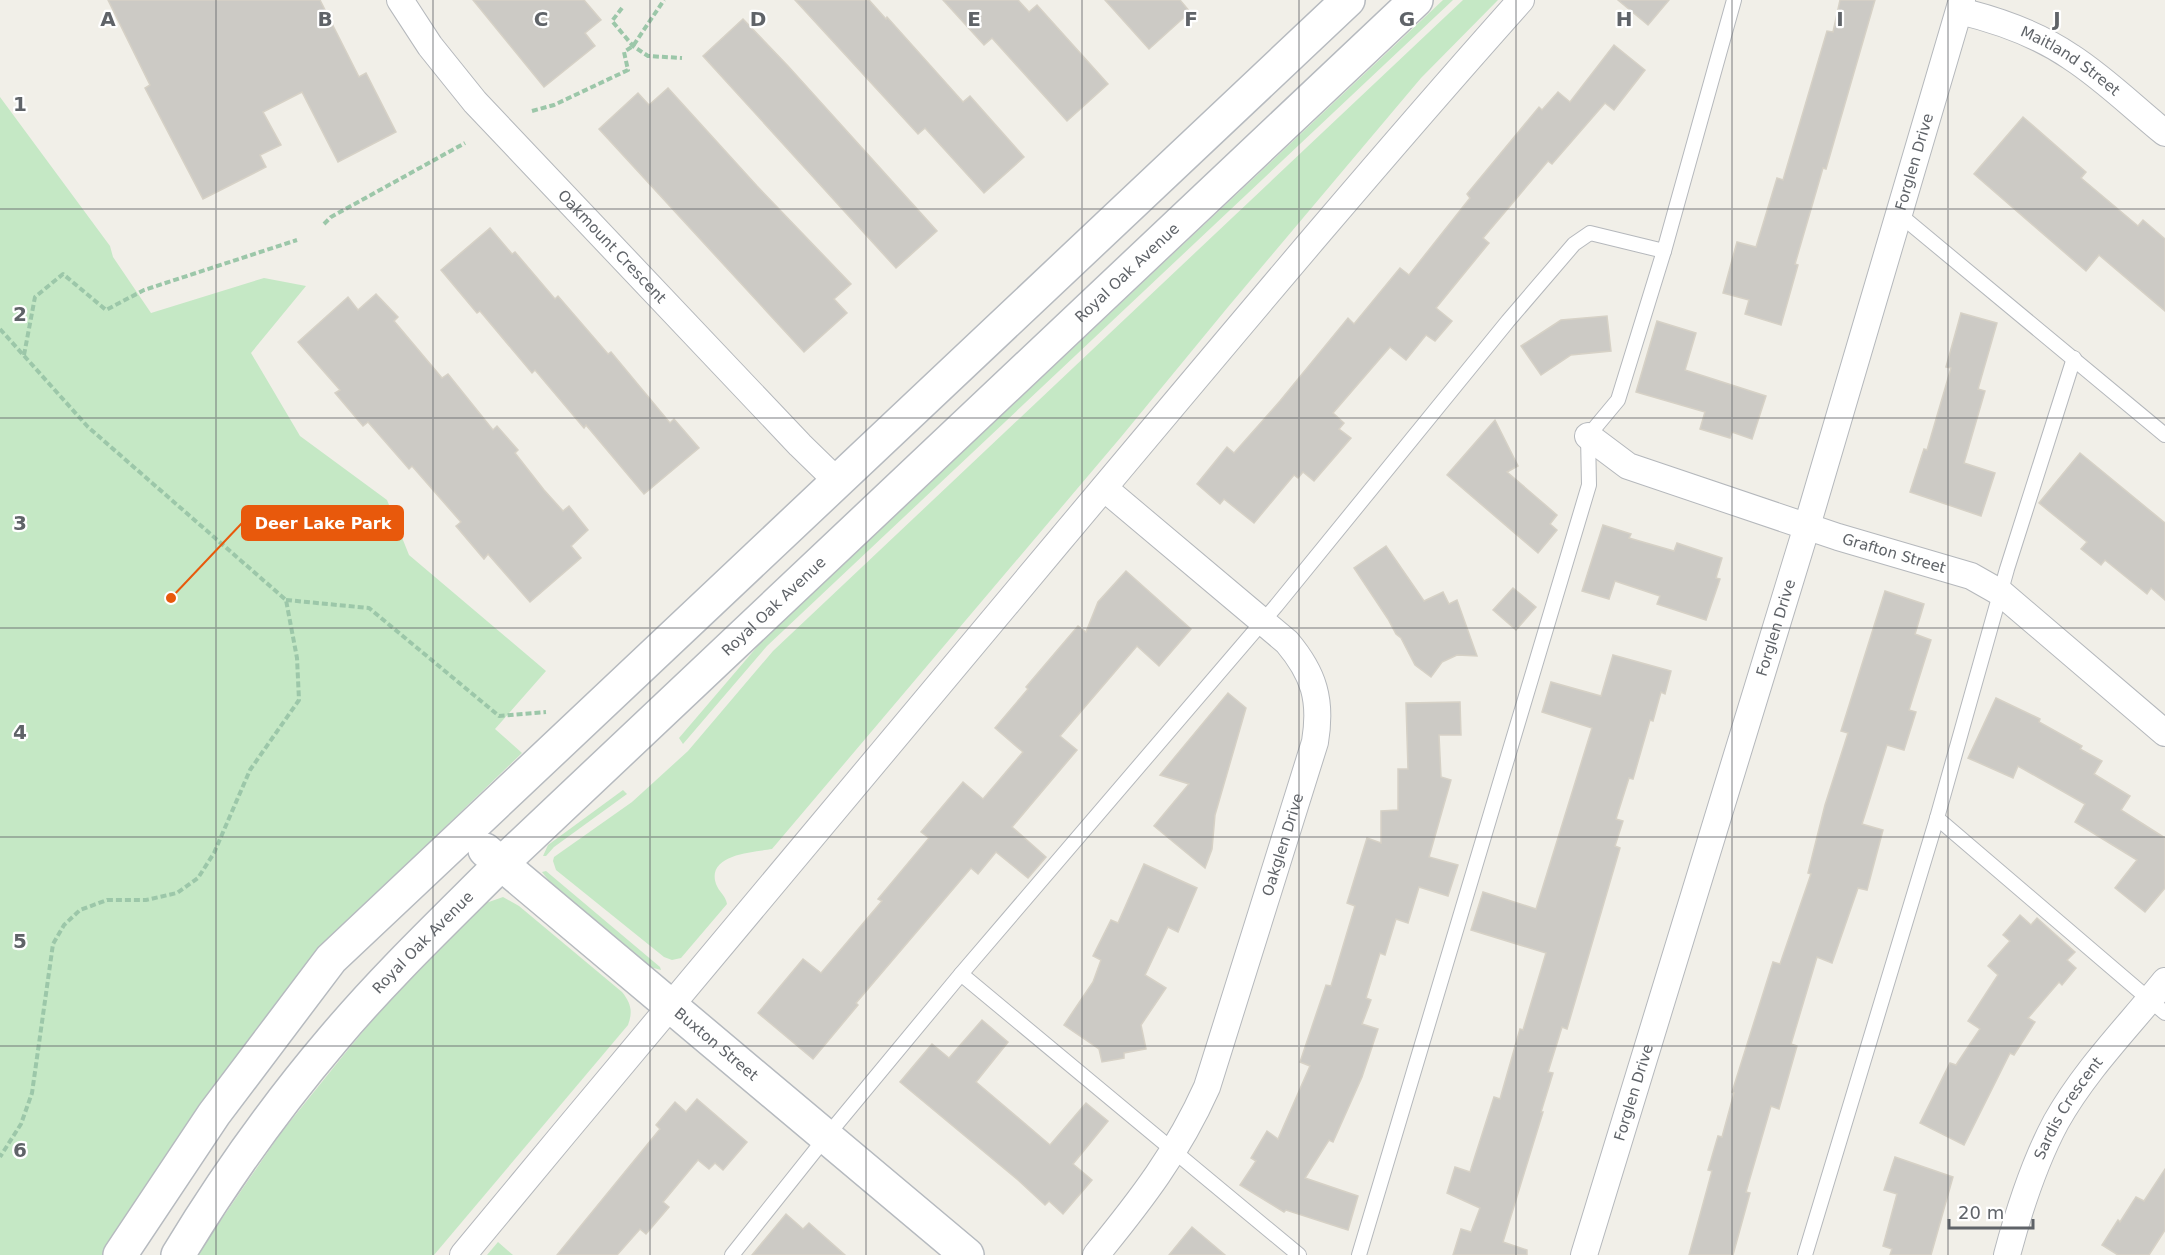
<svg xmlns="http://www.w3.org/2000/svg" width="2165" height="1255" font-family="'DejaVu Sans',sans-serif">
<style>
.green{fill:#c5e8c5}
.building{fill:#cccac5;stroke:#d6d1c6;stroke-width:1.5}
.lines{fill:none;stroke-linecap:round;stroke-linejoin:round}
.lane-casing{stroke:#b5b8bc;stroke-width:16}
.street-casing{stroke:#b5b8bc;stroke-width:28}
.secondary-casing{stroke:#b6babf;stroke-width:36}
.path{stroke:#9cc7a9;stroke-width:4;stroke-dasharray:6 3;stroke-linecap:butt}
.lane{stroke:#fff;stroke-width:14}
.street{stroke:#fff;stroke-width:26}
.secondary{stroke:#fff;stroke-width:33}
.grid{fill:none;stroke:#5f6368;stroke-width:1.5;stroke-opacity:0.55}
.labels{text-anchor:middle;stroke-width:4.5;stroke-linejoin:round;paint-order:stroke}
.street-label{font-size:15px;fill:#5f6368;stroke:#fff}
.grid-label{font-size:20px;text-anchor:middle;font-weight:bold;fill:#5f6368;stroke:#fff;stroke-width:4.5;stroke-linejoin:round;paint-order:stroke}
.leader{fill:none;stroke:#e8590c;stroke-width:2}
.callout-dot{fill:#e8590c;stroke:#fff;stroke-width:2}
.callout{fill:#e8590c;stroke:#e8590c;stroke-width:2}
.callout-label{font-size:16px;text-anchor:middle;font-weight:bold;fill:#fff}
</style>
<rect width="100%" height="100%" fill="#f1efe8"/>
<!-- green -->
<g class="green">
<polygon points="1443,0 1453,0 767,646 683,744 679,738 762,641"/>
<path d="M1463,0H1498L1421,78L1228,307L1121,437L772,849C754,852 706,854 716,884C719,892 726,896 727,904L681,958L672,960L664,957L556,870L553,861L554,857L632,802L688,751L773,651Z"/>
<path d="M0,97L110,246L113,257L151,313L264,278L306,286L251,353L300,436L387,500L409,555L546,671L495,729L522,753C438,834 352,914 278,1004C213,1083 155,1167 104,1255H0Z"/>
<polygon points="623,790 627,794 554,847 546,856 543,856 548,845"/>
<polygon points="546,871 660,967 661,970 650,967 549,881 542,872"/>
<path d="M503,897L519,906L622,992C631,1003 633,1012 628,1025L434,1255H197L280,1134L342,1057L384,1006L486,903Z"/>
<polygon points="498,1242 513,1255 487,1255"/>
</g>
<!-- building -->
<g class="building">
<polygon points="108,0 320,0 359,77 366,73 396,132 338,162 302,92 263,112 281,145 260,155 266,167 203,199 145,88 150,85"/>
<polygon points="473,0 584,0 601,20 585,33 595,46 544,87"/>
<polygon points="795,0 869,0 886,19 887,17 963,102 970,96 1024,157 984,193 925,128 918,134"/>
<polygon points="943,0 1018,0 1029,12 1037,5 1108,84 1067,121 992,38 984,45"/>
<polygon points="1105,0 1180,0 1190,12 1149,49"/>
<polygon points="1618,0 1669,0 1648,25"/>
<polygon points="1840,0 1875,0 1826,169 1823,168 1795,264 1798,265 1781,325 1745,314 1749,300 1723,293 1737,242 1756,247 1777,178 1783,180 1827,31 1833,32"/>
<polygon points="743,19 788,66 937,231 896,268 703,56"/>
<polygon points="1614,45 1645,70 1614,110 1605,103 1552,164 1548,161 1483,238 1489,243 1436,308 1452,321 1435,341 1426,335 1406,360 1390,347 1333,413 1344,423 1339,429 1351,438 1314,481 1303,472 1298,478 1294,475 1254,523 1224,499 1220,504 1197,484 1227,447 1234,453 1280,401 1348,318 1354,324 1400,268 1409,275 1470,198 1467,194 1539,107 1542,110 1558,92 1570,102"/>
<polygon points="668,88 757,186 851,284 834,299 847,313 804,352 599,129 638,93 649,105"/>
<polygon points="2023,117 2086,172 2081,178 2138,226 2143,220 2165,239 2165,311 2099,255 2086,271 1974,174"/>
<polygon points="490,228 512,254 515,252 555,299 558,296 608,354 611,352 670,423 674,419 699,448 644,494 586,425 584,428 535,370 532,373 480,311 477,313 441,270"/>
<polygon points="376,294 398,317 394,321 442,378 448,374 493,430 497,426 518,450 515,453 544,490 563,511 569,506 588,530 571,546 581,558 530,602 488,554 484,559 456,526 461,522 412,466 409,469 368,422 363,426 335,393 340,390 298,342 348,297 358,310"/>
<polygon points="1961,313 1997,323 1978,389 1985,391 1964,463 1995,473 1981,516 1910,492 1924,449 1927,450 1951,368 1946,367"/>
<polygon points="1607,316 1611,351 1571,355 1541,375 1521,346 1561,320"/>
<polygon points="1657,321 1696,333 1685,370 1766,396 1752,439 1732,432 1730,438 1700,429 1705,412 1636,392"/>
<polygon points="1495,420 1518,466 1507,472 1557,515 1550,524 1557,530 1538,553 1447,475"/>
<polygon points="2080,453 2165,523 2165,600 2151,588 2147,594 2105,560 2101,565 2081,549 2087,542 2039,503"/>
<polygon points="1603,525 1631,534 1629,538 1674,551 1677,543 1722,558 1716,578 1720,579 1706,620 1657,604 1660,596 1615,581 1609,599 1582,591"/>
<polygon points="1386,546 1424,601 1443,592 1449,604 1457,600 1477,656 1457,655 1442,662 1431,677 1415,665 1401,638 1396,634 1388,619 1354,568"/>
<polygon points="1126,571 1191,629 1159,666 1137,646 1060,736 1077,750 1012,827 1046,857 1028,878 996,852 978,874 971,868 856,1003 858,1005 813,1059 758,1013 803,959 821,973 882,901 878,899 929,838 921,832 963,782 983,799 1023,752 995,728 1028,689 1026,687 1078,626 1086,632 1098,602"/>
<polygon points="1513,588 1536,607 1516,630 1493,610"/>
<polygon points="1885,591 1924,604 1915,634 1931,640 1909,710 1916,712 1904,750 1887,745 1862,824 1883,830 1867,890 1858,888 1832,963 1817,957 1791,1044 1797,1046 1779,1109 1771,1106 1746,1192 1750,1193 1733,1255 1689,1255 1712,1171 1708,1170 1718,1136 1722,1137 1734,1093 1732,1092 1773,962 1780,964 1811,874 1808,873 1825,805 1848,733 1841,731"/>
<polygon points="1613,655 1671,671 1665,694 1661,692 1653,721 1650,720 1633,779 1629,778 1616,819 1623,821 1615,846 1620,848 1567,1029 1562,1027 1548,1072 1553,1073 1541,1112 1543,1112 1503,1242 1527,1250 1527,1255 1453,1255 1461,1229 1471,1232 1480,1208 1447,1193 1455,1167 1470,1172 1494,1097 1500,1099 1520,1029 1523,1030 1546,953 1471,930 1483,892 1536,909 1592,728 1542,712 1551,682 1601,696"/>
<polygon points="1228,693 1246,708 1215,815 1212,849 1205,868 1154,826 1189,784 1160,775"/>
<polygon points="1996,698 2040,719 2039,722 2082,746 2080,749 2102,761 2094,774 2130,796 2121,810 2165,838 2165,888 2145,912 2115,888 2137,860 2075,822 2085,804 2018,766 2013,778 1968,758"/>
<polygon points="1460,702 1461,735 1439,735 1441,777 1451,780 1429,857 1458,865 1448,896 1419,887 1408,923 1396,919 1385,955 1380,953 1366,998 1371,1000 1362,1024 1378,1029 1362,1077 1333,1142 1329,1140 1305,1178 1358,1196 1348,1230 1286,1210 1284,1212 1240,1185 1256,1161 1251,1158 1267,1131 1278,1139 1310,1066 1300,1062 1326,985 1331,986 1355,906 1347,903 1367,838 1381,843 1381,811 1398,810 1398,769 1408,769 1406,703"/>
<polygon points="1144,864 1197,888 1178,932 1168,927 1145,975 1166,988 1141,1025 1146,1049 1124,1053 1124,1058 1102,1062 1099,1049 1064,1025 1093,982 1101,960 1093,956 1111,920 1118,923"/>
<polygon points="2020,915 2031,925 2037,918 2075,952 2067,960 2076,968 2062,985 2059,982 2028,1018 2035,1022 2014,1055 2010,1053 1964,1145 1920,1123 1950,1063 1956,1065 1980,1029 1968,1021 1998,975 1988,966 2010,941 2003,935"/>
<polygon points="982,1020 1008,1042 976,1082 1050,1145 1086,1103 1108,1121 1073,1164 1092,1180 1063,1214 1049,1201 1045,1205 1018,1180 900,1082 932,1044 949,1058"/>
<polygon points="697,1099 747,1142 723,1170 715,1163 709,1169 698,1160 663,1202 669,1207 646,1234 640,1229 617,1255 557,1255 660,1129 656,1125 675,1102 686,1112"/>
<polygon points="1895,1157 1953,1177 1931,1255 1890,1255 1892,1249 1883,1246 1897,1194 1884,1190"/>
<polygon points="2165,1169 2165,1230 2149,1255 2118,1255 2102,1245 2118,1220 2120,1222 2136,1197 2144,1201"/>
<polygon points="786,1214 803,1229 809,1223 845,1255 752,1255"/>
<polygon points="1192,1227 1225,1255 1169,1255"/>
</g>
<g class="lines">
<defs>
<g id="lane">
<polyline points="1900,215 2165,435"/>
<polyline points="1937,818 2165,1013"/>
<polyline points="961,974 1299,1255"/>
<polyline points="732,1255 826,1137 961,974 1276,606 1508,321 1574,244 1590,233 1664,251"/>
<polyline points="1359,1255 1589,485 1588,436 1618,400 1664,251 1734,0"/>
<polyline points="1805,1255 1937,818 2007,569 2074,358"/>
</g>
<g id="street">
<path id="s1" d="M400,0L430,46L475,102L800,445L837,481"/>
<path id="s2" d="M1960,11C1997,20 2039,35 2071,57C2105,79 2134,108 2165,133"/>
<path id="s3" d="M1588,436L1628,466L1838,537L1971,576L2001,593L2165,733"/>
<path d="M463,1255C661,1016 860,778 1060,540C1212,359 1364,176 1521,0"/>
<path id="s4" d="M1096,1255C1141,1200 1178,1152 1207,1087L1315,742C1322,700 1314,674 1287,642L1104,488"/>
<path id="s5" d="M1584,1255L1807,526L1962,0"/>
<path id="s6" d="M2007,1255C2019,1210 2034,1163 2056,1122C2085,1070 2128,1027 2165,981"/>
</g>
<g id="secondary">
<path id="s7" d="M485,850L967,1255"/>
<polyline points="120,1255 214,1114 331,959 1348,0"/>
<path id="s8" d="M178,1255C224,1179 276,1106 333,1039C385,977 444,921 501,864L1416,0"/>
</g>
</defs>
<!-- lane casing -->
<use href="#lane" class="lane-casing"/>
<!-- street casing -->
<use href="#street" class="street-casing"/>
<!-- secondary casing -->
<use href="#secondary" class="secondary-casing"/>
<!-- path -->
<g class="path">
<polyline points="622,8 612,21 633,46 648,56 682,58"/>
<polyline points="532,111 554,105 628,70 624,52 633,46 664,0"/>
<polyline points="324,224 331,217 465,143"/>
<polyline points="0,329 88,427 286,600 297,658 299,700 250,770 214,853 198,878 177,893 146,900 107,900 80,910 64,925 53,944 32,1093 21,1124 0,1157"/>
<polyline points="24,355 35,297 63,274 106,310 144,290 297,240"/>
<polyline points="286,600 369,608 499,716 546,712"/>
</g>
<!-- lane -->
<use href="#lane" class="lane"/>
<!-- street -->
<use href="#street" class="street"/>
<!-- secondary -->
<use href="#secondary" class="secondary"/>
</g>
<!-- grid -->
<path class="grid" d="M216,0V1255M433,0V1255M650,0V1255M866,0V1255M1082,0V1255M1299,0V1255M1516,0V1255M1732,0V1255M1948,0V1255M0,209H2165M0,418H2165M0,628H2165M0,837H2165M0,1046H2165"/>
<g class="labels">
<!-- street labels -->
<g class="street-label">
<text dy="5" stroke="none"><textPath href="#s2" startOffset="122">Maitland Street</textPath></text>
<text dy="5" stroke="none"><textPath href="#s5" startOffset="1142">Forglen Drive</textPath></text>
<text dy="5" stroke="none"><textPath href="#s1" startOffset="326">Oakmount Crescent</textPath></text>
<text dy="5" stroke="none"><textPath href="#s8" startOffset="1370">Royal Oak Avenue</textPath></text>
<text dy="5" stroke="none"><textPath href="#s3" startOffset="330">Grafton Street</textPath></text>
<text dy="5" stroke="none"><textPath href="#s8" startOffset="884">Royal Oak Avenue</textPath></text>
<text dy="5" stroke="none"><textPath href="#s5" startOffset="656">Forglen Drive</textPath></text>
<text dy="5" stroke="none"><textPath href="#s4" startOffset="456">Oakglen Drive</textPath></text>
<text dy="5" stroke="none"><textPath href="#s8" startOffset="398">Royal Oak Avenue</textPath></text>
<text dy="5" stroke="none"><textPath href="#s7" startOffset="302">Buxton Street</textPath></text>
<text dy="5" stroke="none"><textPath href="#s5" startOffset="170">Forglen Drive</textPath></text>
<text dy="5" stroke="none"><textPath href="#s6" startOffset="160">Sardis Crescent</textPath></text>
</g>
</g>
<g class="grid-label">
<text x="108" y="26">A</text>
<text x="325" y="26">B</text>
<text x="541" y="26">C</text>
<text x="758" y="26">D</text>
<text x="974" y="26">E</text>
<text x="1191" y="26">F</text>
<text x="1407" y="26">G</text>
<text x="1624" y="26">H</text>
<text x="1840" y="26">I</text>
<text x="2057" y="26">J</text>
<text x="20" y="111">1</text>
<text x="20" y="321">2</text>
<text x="20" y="530">3</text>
<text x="20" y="739">4</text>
<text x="20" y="948">5</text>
<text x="20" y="1157">6</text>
</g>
<!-- callouts -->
<path class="leader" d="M171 598L242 523"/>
<circle class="callout-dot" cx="171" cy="598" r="6"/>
<rect class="callout" x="242" y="506" width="161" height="34" rx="6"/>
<g class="callout-label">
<text x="323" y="529">Deer Lake Park</text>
</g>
<!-- scale -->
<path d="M1949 1219v9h84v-9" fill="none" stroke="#5f6368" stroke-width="3"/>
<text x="1958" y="1219" font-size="18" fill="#5f6368" stroke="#ffffff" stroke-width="4.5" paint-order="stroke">20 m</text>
</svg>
